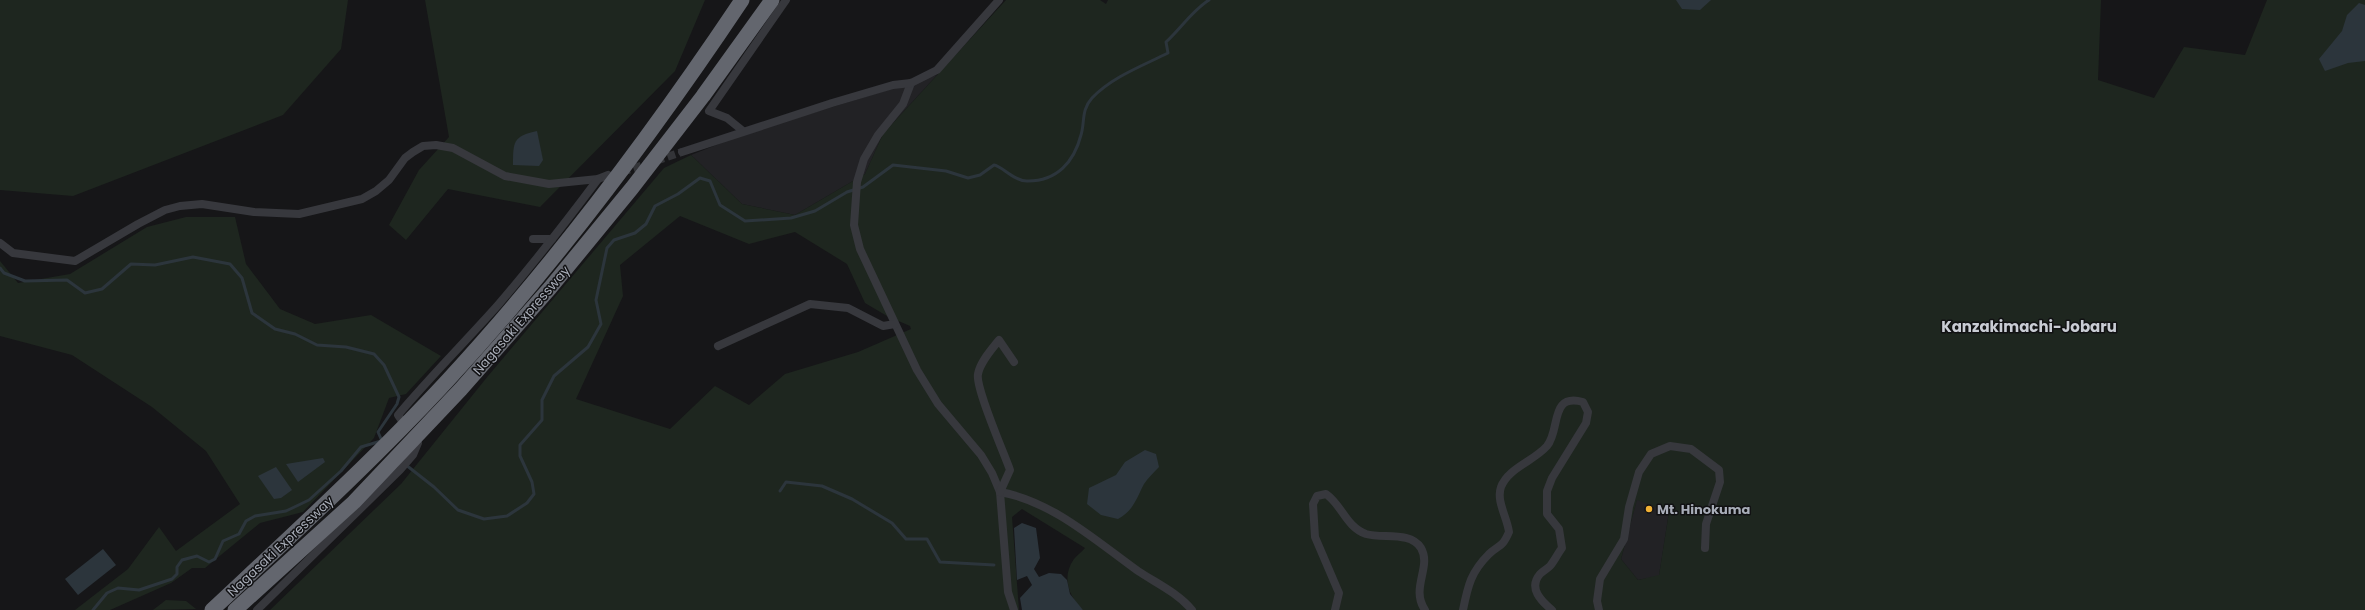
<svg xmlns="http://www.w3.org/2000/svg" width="2365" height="610" font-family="Poppins,sans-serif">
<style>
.built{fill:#222225}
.green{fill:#1e261f;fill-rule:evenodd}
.water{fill:#2c353c}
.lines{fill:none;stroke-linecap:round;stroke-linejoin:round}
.stream{stroke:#2c353c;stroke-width:3}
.minor-tunnel{stroke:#333438;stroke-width:8;stroke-dasharray:8 4;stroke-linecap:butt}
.minor{stroke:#37383d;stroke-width:8}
.motorway-bridge{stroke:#63666e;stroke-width:15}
.poi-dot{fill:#f2b134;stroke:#111113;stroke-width:1.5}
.labels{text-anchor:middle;stroke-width:3;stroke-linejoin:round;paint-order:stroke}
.street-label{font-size:13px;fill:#a8adb8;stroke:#111113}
.poi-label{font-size:13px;font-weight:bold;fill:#a8adb8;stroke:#111113;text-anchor:start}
.quarter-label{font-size:15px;font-weight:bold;fill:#c9ccd4;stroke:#111113}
</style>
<rect width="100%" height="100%" fill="#161618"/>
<!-- built -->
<g class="built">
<polygon points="937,75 883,134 865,174 795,215 742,204 691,155 744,134"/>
<polygon points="1637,499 1669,512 1659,576 1638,580 1621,559"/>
</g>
<!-- green -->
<g class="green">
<polygon points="0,0 348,0 341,49 283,115 73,196 0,190"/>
<polygon points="425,0 705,0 675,71 540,207 448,189 406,240 389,225 419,170 449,137"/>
<path d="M1006,0H1100L1106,4L1108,0H2101L2098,80L2154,98L2184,47L2245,55L2267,0H2365V610H1083C1069,597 1061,577 1074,559C1077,555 1082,552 1085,548L1022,509L1012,517L1019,610H270L401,484L488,376L664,168L691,155L742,204L795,215L865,174L883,134ZM680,216L749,244L795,232L847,264L865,303L887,316L910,326L911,329L858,352L785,374L749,405L715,386L670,429L576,399L623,296L620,265ZM1637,500L1669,512L1659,575L1638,580L1621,559Z"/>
<polygon points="186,217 235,217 246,264 280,309 315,324 371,315 441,356 406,394 389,398 374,438 303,512 260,523 205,568 192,568 171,583 110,610 75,610 128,569 159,527 176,551 240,504 206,451 152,407 72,355 0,336 0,261 18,283 70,274 147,227"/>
<polygon points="166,600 186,601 196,609 153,610"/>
</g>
<!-- water -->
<g class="water">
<polygon points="1676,0 1711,0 1700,10 1682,9"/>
<polygon points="2359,3 2365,5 2365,61 2348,63 2325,71 2319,59 2342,31 2347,15"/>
<path d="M537,131L543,160L539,166L513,165C513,142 513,136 537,131Z"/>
<path d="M1145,450L1156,454L1159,467C1154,472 1148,478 1144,484C1136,499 1134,510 1118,519L1101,515L1087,504L1089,488L1116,475L1125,462Z"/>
<polygon points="323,458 325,462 298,482 286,464"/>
<polygon points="276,467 292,490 281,498 274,499 258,476"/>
<polygon points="1022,523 1036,528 1040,558 1034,569 1039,577 1049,573 1061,574 1067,580 1070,594 1083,610 1022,610 1020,598 1032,585 1027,576 1017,580 1014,528"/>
<polygon points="103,549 116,565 78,595 65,579"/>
</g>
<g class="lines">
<!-- stream -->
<g class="stream">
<polyline points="0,268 4,273 25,281 67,280 85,293 102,289 131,264 155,265 193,257 230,264 242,278 252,313 275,329 295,334 317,345 346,347 374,354 384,365 399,397 397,404 378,432 382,441"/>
<path d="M406,465L434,487L458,510L484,519L507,516L527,503L534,494L532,482L520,456V445L542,420V400L554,376L588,347L601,324L596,300L607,248L614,240L635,233L646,224L655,206L678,194L700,178L710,181L720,205L745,221L791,218L815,211L847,192L863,187L893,165L946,171L968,178L980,175L994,165C1002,166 1015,182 1028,181C1057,181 1074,162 1081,135C1085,122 1081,110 1092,98C1112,77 1142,66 1168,53L1166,42C1181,28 1193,10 1209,0"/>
<polyline points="780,491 786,482 822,486 852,499 892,523 906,539 927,539 940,562 994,565"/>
<polyline points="93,610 107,593 118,588 139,590 172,579 177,574 177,567 182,560 197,556 209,562 215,559 223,541 239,534 246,521 255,516 286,511 309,500 341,471 361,447 381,441"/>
</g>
<!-- minor-tunnel -->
<polyline class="minor-tunnel" points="622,172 682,152"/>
<!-- minor -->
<g class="minor">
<polyline points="911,83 903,104 878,135 864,159 857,182 854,225 860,249 917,370 938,404 981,455 992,473 1000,492 1008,592 1014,610"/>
<polyline points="743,131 727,118 709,111 786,0"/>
<polyline points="682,152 832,103 893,85 911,83 937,70 999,0"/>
<polyline points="533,239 552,239"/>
<polyline points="0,243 13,253 75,261 138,224 165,210 180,206 202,204 254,212 299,214 362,199 376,191 389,180 405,158 413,152 423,146 436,145 453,148 505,176 549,184 598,179 608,175"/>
<polyline points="718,346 810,304 848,308 883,326 895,324"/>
<path d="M406,427L398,415C430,377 465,342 498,305C533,264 566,222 598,179"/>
<path d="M1000,492C1052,501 1096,541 1138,571C1156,583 1178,593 1192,610"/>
<path d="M1000,492L1010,470C1004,453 975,387 978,374C980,362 992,349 999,340L1014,362"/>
<polyline points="257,610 400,470 413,455 418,443 414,438"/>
<path d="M1335,610L1339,593L1315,537L1313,504L1317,496L1326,494C1342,505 1346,527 1366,534C1383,539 1410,531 1421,548C1432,567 1410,588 1425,610"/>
<path d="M1463,610C1468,585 1471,572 1489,554C1500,544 1502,548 1509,532C1507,517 1496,501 1501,487C1508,468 1534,461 1547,446C1561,429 1549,393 1583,402L1588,412L1586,423L1552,478L1547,491V514L1559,529L1562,548C1558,553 1555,560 1550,566C1547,569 1543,571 1540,574C1528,588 1541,601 1552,610"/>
<polyline points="1599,610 1597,601 1600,579 1624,539 1629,507 1639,472 1651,454 1670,446 1691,449 1719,470 1720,482 1706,524 1705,548"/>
</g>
<!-- motorway-bridge -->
<g class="motorway-bridge">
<path d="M212,610C292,535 374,460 448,380C557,262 653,133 742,0"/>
<polyline points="235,610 354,502 461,389 550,288 632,188 703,96 772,0"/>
</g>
</g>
<!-- markers -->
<circle class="poi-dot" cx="1649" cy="509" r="4"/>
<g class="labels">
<!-- street labels -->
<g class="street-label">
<text transform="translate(521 320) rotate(-49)" y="5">Nagasaki Expressway</text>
<text transform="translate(280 546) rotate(-43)" y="5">Nagasaki Expressway</text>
</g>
<!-- poi labels -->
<g class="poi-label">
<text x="1657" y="514">Mt. Hinokuma</text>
</g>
<!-- quarter labels -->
<g class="quarter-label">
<text x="2029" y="332">Kanzakimachi-Jobaru</text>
</g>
</g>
</svg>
